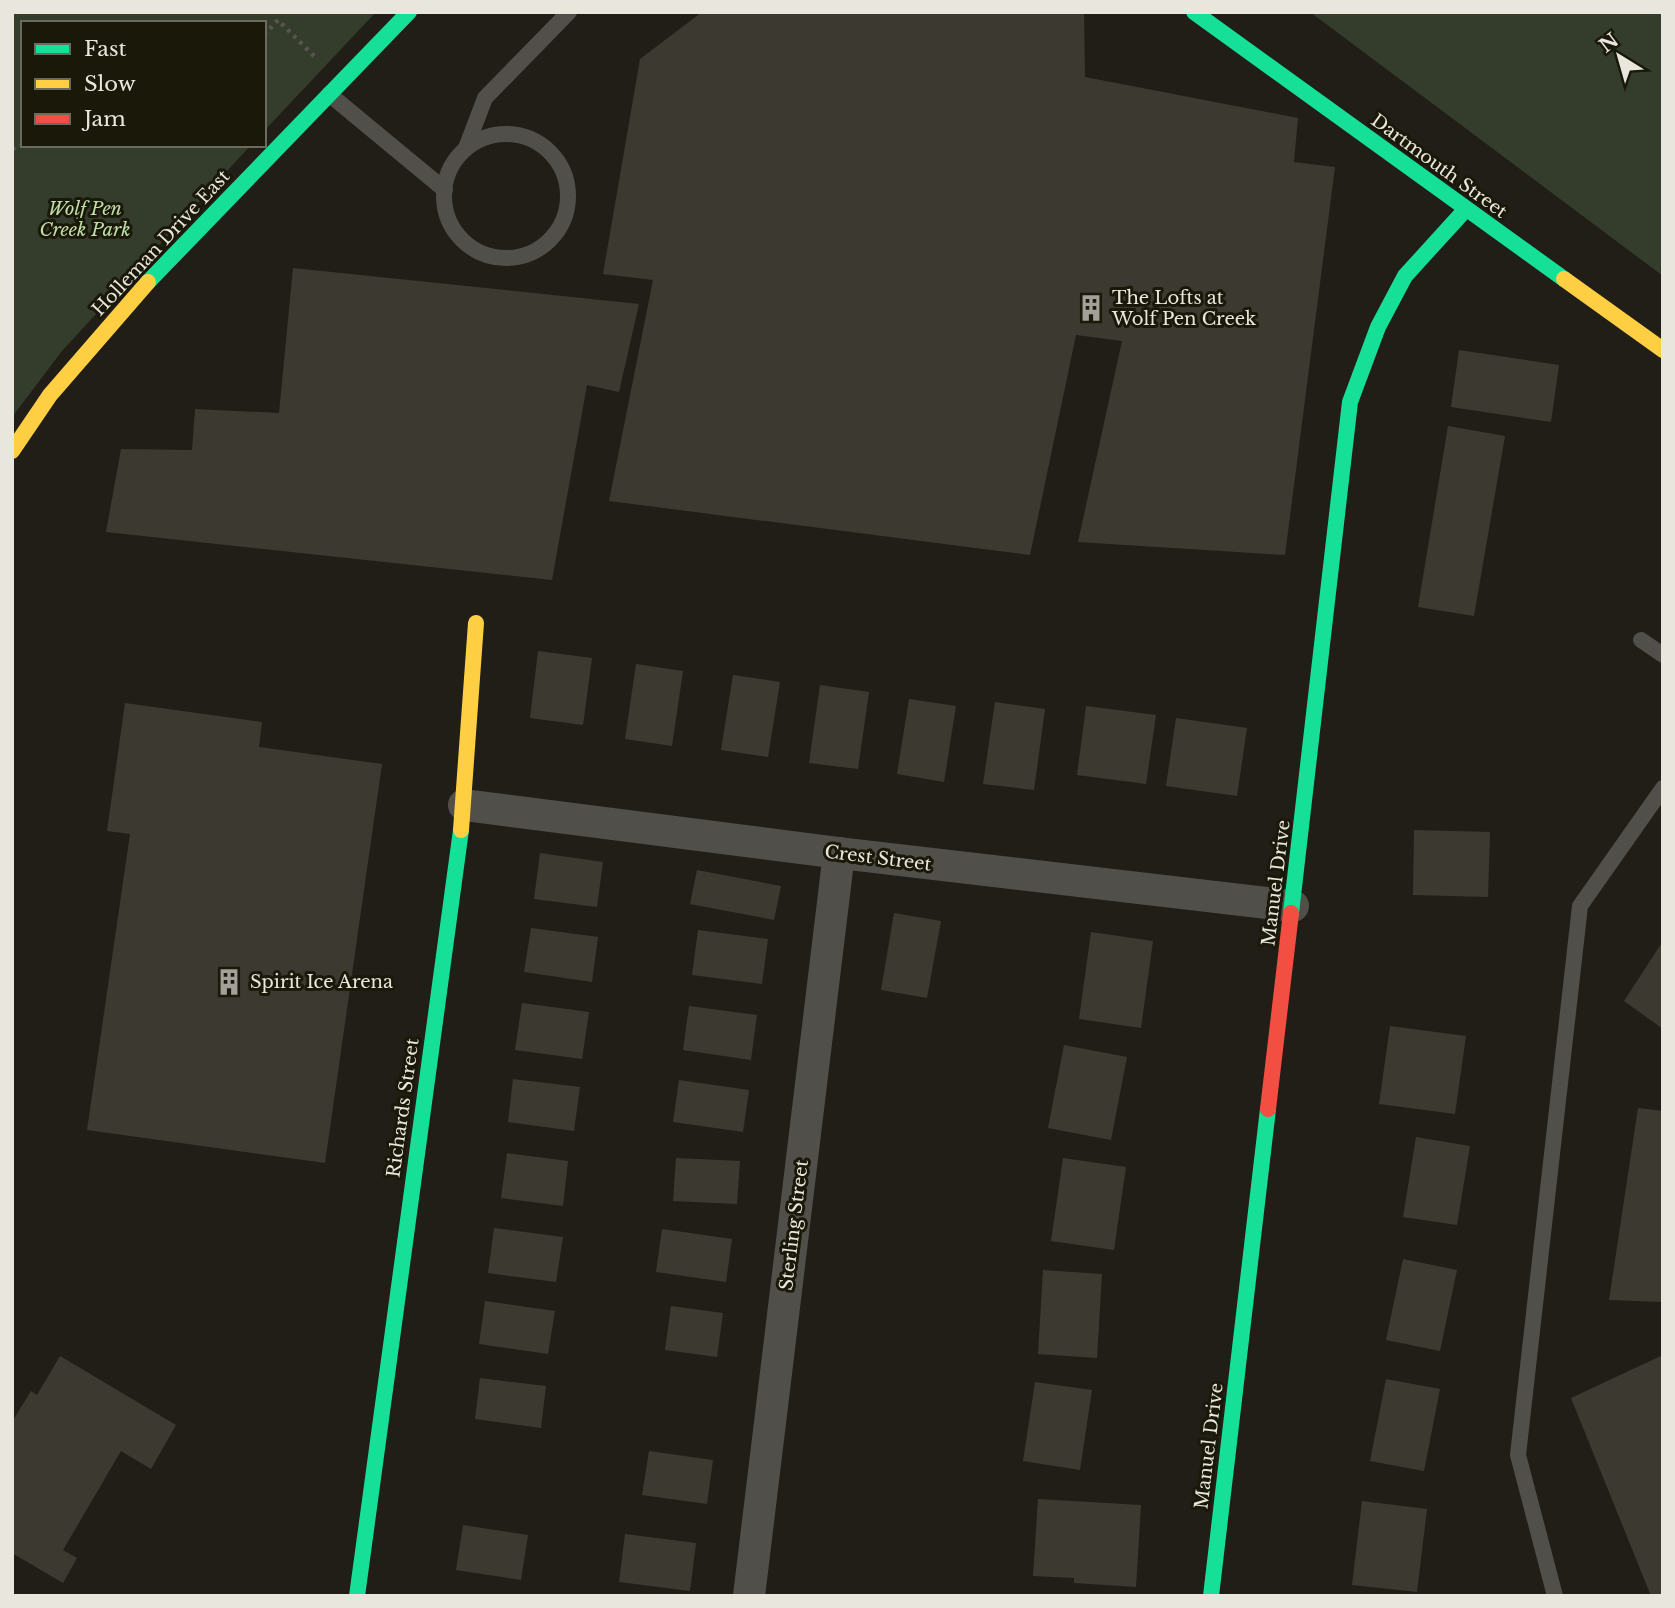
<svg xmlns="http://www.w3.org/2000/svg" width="1675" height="1608" font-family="'Libre Baskerville',serif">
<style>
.green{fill:#343d2b}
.building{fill:#3c3a30}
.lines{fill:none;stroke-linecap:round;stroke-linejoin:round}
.path{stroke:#575550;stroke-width:4.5;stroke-dasharray:3.5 5;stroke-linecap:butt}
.lane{stroke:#504f49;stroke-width:16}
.street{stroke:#504f49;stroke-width:32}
.fast{stroke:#16e098;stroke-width:16}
.slow{stroke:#ffcf43;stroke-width:16}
.jam{stroke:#f24e42;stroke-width:16}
.labels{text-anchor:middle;stroke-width:6;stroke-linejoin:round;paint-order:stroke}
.street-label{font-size:18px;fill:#e8e6dd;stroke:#1a1809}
.park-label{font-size:18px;font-style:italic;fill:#bfe0a7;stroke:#1a1809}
.poi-label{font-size:18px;fill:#e8e6dd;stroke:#1a1809;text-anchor:start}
</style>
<rect width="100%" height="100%" fill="#201e17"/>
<!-- green -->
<g class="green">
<polygon points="12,12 376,12 264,131 264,23 23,23 23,145 251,145 62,351 12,417"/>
<polygon points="1310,12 1663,12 1663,276"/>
</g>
<!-- building -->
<g class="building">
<polygon points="702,12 1084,12 1085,77 1298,118 1294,162 1335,167 1285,555 1078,542 1122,341 1076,335 1030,555 609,501 653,280 603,274 640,59"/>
<polygon points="293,268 639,304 619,392 587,385 552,580 106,532 121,449 192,450 195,409 279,413"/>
<polygon points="1459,350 1559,365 1551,422 1451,407"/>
<polygon points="1448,426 1505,436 1474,616 1418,607"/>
<polygon points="538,651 592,658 583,725 530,718"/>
<polygon points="636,664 683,671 672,746 625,739"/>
<polygon points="733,675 780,682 768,757 721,750"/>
<polygon points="820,685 869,692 858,769 809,763"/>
<polygon points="909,699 956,706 944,782 897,774"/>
<polygon points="995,702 1045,709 1034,790 983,784"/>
<polygon points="125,703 262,722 259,747 382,764 325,1163 87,1130 130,834 107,831"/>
<polygon points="1086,706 1156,715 1146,784 1077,775"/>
<polygon points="1176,718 1247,728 1237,796 1166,786"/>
<polygon points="1414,830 1490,832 1488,897 1413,895"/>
<polygon points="540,853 603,862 597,907 534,899"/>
<polygon points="697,870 781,886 774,920 690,904"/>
<polygon points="894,913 941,921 927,998 881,990"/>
<polygon points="531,928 598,937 592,982 524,972"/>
<polygon points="698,930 768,939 762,984 692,975"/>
<polygon points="1091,932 1153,941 1141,1028 1079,1019"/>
<polygon points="1663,941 1663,1029 1624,1001"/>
<polygon points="522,1003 589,1012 582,1059 515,1050"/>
<polygon points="689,1006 757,1015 751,1060 683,1050"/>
<polygon points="1390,1026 1466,1036 1455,1114 1379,1104"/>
<polygon points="1064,1045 1127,1057 1111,1140 1048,1128"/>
<polygon points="513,1079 580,1087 574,1131 508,1122"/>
<polygon points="679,1080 749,1090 743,1132 673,1122"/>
<polygon points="1638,1108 1663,1111 1663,1302 1609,1300"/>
<polygon points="1416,1137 1470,1146 1457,1225 1403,1217"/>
<polygon points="507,1153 568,1161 563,1206 501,1198"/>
<polygon points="676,1158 740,1161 737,1204 673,1201"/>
<polygon points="1063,1158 1126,1167 1114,1250 1051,1241"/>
<polygon points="494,1228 563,1237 556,1282 488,1273"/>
<polygon points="662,1229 732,1239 726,1282 656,1272"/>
<polygon points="1403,1259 1457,1270 1440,1351 1386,1340"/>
<polygon points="1043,1270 1102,1274 1097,1358 1038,1354"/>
<polygon points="485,1301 555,1311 548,1354 479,1344"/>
<polygon points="671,1306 723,1313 717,1357 665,1350"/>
<polygon points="1663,1355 1663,1596 1651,1596 1571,1398"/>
<polygon points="60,1356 176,1425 151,1469 121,1451 63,1550 77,1558 63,1583 12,1553 12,1422 31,1391 37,1395"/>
<polygon points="480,1378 546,1386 541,1428 475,1419"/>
<polygon points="1386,1379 1440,1389 1424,1471 1370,1461"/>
<polygon points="1035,1382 1092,1390 1080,1470 1023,1461"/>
<polygon points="649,1451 713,1460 707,1504 642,1495"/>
<polygon points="1038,1499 1141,1505 1136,1587 1074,1583 1074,1578 1033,1576"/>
<polygon points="1362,1501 1427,1509 1417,1592 1352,1585"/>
<polygon points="463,1525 528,1535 521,1580 456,1570"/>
<polygon points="625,1534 696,1543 690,1591 619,1582"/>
</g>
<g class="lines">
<!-- path -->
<g class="path">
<polyline points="264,35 278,20 315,57"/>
<polyline points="12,149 23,145"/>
</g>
<!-- lane -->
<g class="lane">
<polyline points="329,94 445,190"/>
<circle cx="506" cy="196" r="62"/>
<polyline points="466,148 485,98 569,12"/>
<polyline points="1641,640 1663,655"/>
<polyline points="1555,1596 1518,1455 1580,906 1663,788"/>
</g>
<!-- street -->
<g class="street">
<polyline points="464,805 839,853 1293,906"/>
<polyline points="749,1596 839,853"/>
</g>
<!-- fast -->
<g class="fast">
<polyline points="1194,12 1564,279"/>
<polyline points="148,282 409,12"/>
<polyline points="1291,913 1350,402 1378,327 1405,276 1466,209"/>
<polyline points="357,1596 461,830"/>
<polyline points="1211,1596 1268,1109"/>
</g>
<!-- slow -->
<g class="slow">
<polyline points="1564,279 1663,350"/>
<polyline points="12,451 50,395 148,282"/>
<polyline points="461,830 476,623"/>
</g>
<!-- jam -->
<polyline class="jam" points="1268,1109 1291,913"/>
</g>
<!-- icons -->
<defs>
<symbol id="building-bare" viewBox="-9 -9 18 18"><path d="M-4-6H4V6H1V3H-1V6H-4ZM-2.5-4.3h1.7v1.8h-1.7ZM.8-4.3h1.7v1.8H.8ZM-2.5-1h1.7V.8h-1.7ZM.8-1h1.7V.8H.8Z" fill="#a2a098" stroke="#1a1809" stroke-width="2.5" paint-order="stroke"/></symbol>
</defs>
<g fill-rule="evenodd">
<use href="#building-bare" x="1072" y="289" width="38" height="38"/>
<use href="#building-bare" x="210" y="963" width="38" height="38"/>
</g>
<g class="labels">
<!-- street labels -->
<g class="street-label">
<text transform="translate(1439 166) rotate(36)" y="6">Dartmouth Street</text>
<text transform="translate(161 243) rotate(-47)" y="6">Holleman Drive East</text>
<text transform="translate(878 858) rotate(7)" y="6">Crest Street</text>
<text transform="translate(1276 883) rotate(-83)" y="6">Manuel Drive</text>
<text transform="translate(403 1108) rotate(-82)" y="6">Richards Street</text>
<text transform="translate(794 1225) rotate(-83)" y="6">Sterling Street</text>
<text transform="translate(1209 1446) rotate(-83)" y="6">Manuel Drive</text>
</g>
<!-- park labels -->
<g class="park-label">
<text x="85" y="215">Wolf Pen<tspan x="85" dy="21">Creek Park</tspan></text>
</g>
<!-- poi labels -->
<g class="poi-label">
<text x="1112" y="304">The Lofts at<tspan x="1112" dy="21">Wolf Pen Creek</tspan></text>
<text x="250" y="988">Spirit Ice Arena</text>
</g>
</g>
<!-- border -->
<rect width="1675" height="1608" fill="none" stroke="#e8e6dd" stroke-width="28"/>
<!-- legend -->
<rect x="21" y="21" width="245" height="126" fill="#1a1809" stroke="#6c6a5e" stroke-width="2"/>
<rect x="35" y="44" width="35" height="10" fill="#16e098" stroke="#6c6a5e" stroke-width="2"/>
<text x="84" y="56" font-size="21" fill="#e8e6dd">Fast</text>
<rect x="35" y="79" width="35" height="10" fill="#ffcf43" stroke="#6c6a5e" stroke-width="2"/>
<text x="84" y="91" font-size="21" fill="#e8e6dd">Slow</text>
<rect x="35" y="114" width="35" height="10" fill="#f24e42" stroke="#6c6a5e" stroke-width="2"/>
<text x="84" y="126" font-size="21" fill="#e8e6dd">Jam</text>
<!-- north arrow -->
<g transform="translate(1619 56) rotate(323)" stroke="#1a1809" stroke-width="5" paint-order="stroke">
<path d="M0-5L12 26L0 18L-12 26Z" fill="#e8e6dd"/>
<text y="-10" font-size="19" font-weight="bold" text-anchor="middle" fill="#e8e6dd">N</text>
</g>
</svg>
